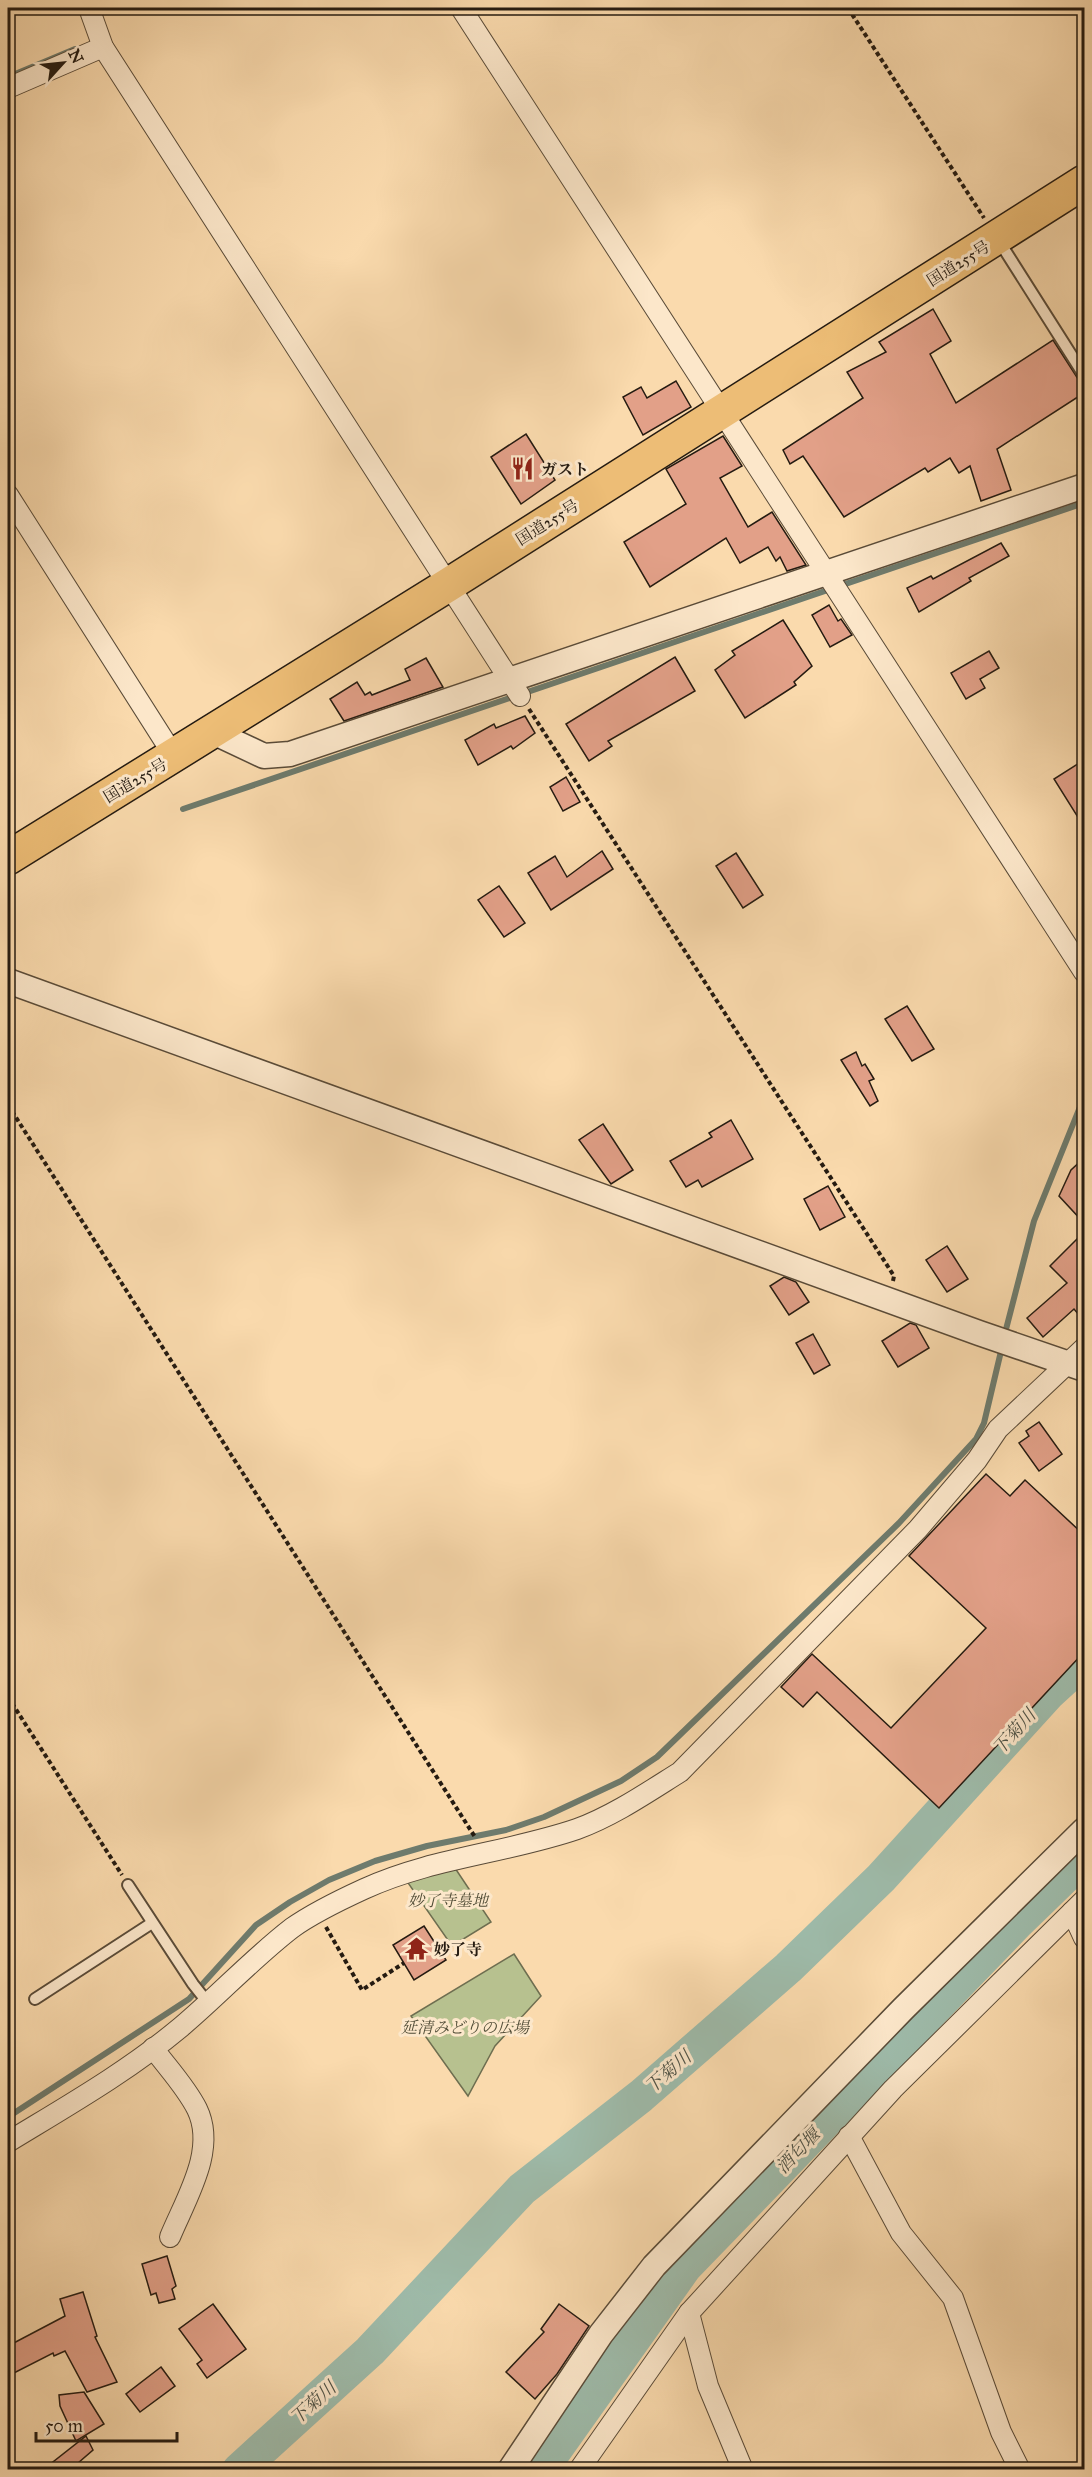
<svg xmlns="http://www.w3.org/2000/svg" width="1092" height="2477" font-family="'IM FELL Great Primer','Noto Serif JP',serif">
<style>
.green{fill:#b7c18f;stroke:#6e6e50;stroke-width:1.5}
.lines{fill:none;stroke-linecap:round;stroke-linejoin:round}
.stream{stroke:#6e7b6d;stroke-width:6}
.river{stroke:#9ebbaa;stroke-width:34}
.building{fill:#e2a088;stroke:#251b11;stroke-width:1.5}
.service-casing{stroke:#5a4b38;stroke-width:14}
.minor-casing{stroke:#5a4b38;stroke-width:22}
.tertiary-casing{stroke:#5a4b38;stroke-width:27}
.trunk-casing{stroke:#251b11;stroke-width:36}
.path{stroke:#251b11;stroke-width:4;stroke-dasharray:4.5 3;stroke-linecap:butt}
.service{stroke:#fce7ca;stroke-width:10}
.minor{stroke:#fce7ca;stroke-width:20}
.tertiary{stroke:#fce7ca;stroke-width:24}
.trunk{stroke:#edbd76;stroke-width:33}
.labels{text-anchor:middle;stroke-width:6;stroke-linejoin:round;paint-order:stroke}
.street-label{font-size:16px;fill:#251b11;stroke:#fce7ca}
.poi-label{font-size:16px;font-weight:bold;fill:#251b11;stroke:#fce7ca;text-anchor:start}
.park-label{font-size:16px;font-style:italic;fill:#514d37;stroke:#fce7ca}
.water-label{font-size:18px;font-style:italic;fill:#4f5347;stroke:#fce7ca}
</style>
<rect width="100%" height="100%" fill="#fadaad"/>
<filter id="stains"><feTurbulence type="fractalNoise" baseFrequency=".00333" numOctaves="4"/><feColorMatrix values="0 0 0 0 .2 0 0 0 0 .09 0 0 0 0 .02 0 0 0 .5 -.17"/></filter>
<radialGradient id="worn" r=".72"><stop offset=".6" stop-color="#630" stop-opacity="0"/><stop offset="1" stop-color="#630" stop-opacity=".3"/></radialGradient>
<!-- green -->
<g class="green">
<polygon points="453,1865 491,1922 452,1946 406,1880"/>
<polygon points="514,1954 541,1996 495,2046 468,2096 411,2016"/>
</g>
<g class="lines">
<!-- stream -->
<g class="stream">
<polyline points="8,77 75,49"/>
<polyline points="183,809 1084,503"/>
<polyline points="1004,1337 1034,1221 1084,1097"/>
<polyline points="8,2117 189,1999 256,1925 290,1902 329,1880 375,1861 427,1846 506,1830 544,1817 621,1781 657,1757 899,1523 976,1439 984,1423 1002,1347"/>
</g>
<!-- river -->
<g class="river">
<polyline points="239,2470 370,2351 522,2189 641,2096 788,1968 881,1878 1048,1694 1084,1661"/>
<polyline points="541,2470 685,2267 1018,1922 1084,1858"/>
</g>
</g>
<!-- building -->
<g class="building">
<polygon points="933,309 951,341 930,354 956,403 1053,340 1078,379 1084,382 1084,393 997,449 1011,490 981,501 970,466 959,473 950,458 928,472 925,468 844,517 803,456 790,464 783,450 863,398 847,372 886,352 879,342"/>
<polygon points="676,381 691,407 643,435 623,397 641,387 647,398"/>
<polygon points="526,434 555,480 521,504 491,457"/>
<polygon points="723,436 742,466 720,478 748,527 772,512 806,565 787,571 780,557 776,561 768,547 740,563 726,538 650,587 624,542 686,504 666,469"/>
<polygon points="1001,543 1009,556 969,578 971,581 919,612 907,588 931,576 933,579"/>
<polygon points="829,605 838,621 841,619 852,635 830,647 812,615"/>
<polygon points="783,620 812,666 794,682 796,685 745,718 715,670 735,655 732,651"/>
<polygon points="989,651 999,668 980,679 985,688 966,699 951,673"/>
<polygon points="675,657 695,691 608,741 612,746 589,761 566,724"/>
<polygon points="426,658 443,687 344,721 330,699 357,682 365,695 370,692 372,695 410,680 405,669"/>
<polygon points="525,716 535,733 513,749 511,746 478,765 465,740 494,724 496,728"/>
<polygon points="1084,760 1084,827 1054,779"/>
<polygon points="566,777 580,802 563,811 550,787"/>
<polygon points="602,851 613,869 551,910 528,873 555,856 567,877"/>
<polygon points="736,853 763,895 743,908 716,866"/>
<polygon points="499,886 525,923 504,937 478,900"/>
<polygon points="907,1006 934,1049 912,1061 885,1019"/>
<polygon points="856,1052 862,1066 865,1064 874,1079 869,1081 878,1101 870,1106 841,1060"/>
<polygon points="731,1120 753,1159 702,1187 698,1180 686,1187 670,1161 712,1137 709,1133"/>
<polygon points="603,1124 633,1170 611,1184 579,1140"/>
<polygon points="1084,1158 1084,1223 1059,1196 1071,1170"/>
<polygon points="828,1186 845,1217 820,1230 804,1199"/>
<polygon points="1084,1232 1084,1321 1074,1309 1043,1337 1027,1318 1067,1283 1050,1266"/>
<polygon points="947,1246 968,1279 947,1292 926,1260"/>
<polygon points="784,1277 796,1282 809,1302 789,1315 770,1286"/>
<polygon points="910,1323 916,1325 929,1348 898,1367 882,1341"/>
<polygon points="813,1334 830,1365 814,1374 796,1343"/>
<polygon points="1039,1422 1062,1454 1039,1471 1019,1443 1029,1436 1026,1431"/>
<polygon points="986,1474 1010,1496 1025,1480 1084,1535 1084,1652 939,1808 817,1692 803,1707 781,1687 812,1654 891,1728 986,1628 909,1556"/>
<polygon points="424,1926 446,1960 414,1980 393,1945"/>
<polygon points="167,2256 176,2286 172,2289 175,2299 159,2303 156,2293 151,2295 142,2264"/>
<polygon points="83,2292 97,2336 95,2337 117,2382 87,2392 65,2351 54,2356 53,2353 8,2376 8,2346 65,2316 60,2299"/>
<polygon points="213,2304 246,2349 207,2378 197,2364 202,2360 179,2329"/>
<polygon points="559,2304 589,2326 557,2374 535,2399 506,2372 544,2332 541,2329"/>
<polygon points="161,2367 175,2386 140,2412 126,2394"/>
<polygon points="84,2392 104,2424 76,2441 60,2406 59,2395"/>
<polygon points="86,2436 93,2450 71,2469 44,2469"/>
</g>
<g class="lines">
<defs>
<g id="service">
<polyline points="999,241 1084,375"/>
<polyline points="128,1885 193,1984 208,2003"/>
<polyline points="35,1999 152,1923"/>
</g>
<g id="minor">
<polyline points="89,8 103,47 520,696"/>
<polyline points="461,8 1084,972"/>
<polyline points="8,88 103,47"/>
<polyline points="8,495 174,756"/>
<polyline points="1072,1912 1084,1938"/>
<path d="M153,2048C167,2067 186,2087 197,2109C217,2150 186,2198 170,2237"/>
<polyline points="849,2136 901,2233 953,2298 1001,2432 1020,2470"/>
<path d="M8,2142C67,2106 127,2072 181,2027C219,1995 253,1958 292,1928C313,1913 340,1900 364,1889C431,1858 507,1853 577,1829C613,1816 648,1792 680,1772L918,1529L977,1460L998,1429L1084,1348"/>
<polyline points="689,2313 708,2386 743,2470"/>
<polyline points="579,2470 689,2313 893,2089 1084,1900"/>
</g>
<g id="tertiary">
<polyline points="213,732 264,756 290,754 1084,486"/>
<polyline points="8,981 979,1333 1084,1369"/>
<polyline points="510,2470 601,2334 654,2266 903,2009 1084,1830"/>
</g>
<polyline id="trunk" points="8,858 448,585 1084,182"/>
</defs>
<!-- service casing -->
<use href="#service" class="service-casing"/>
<!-- minor casing -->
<use href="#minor" class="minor-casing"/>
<!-- tertiary casing -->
<use href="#tertiary" class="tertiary-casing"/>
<!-- trunk casing -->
<use href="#trunk" class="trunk-casing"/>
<!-- path -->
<g class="path">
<polyline points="848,8 984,218"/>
<polyline points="529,709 894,1276 893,1281"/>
<polyline points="8,1105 475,1837"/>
<polyline points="8,1697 122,1875"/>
<polyline points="326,1927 362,1990 404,1963"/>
</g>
<!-- service -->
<use href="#service" class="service"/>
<!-- minor -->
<use href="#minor" class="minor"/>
<!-- tertiary -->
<use href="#tertiary" class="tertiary"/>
<!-- trunk -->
<use href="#trunk" class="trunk"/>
</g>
<!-- icons -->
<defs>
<symbol id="restaurant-bare" viewBox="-9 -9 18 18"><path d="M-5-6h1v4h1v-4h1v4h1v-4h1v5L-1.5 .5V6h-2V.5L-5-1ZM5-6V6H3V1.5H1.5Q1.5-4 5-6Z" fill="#8f2418" stroke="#fce7ca" stroke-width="2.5" paint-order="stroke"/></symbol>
<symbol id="temple-bare" viewBox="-9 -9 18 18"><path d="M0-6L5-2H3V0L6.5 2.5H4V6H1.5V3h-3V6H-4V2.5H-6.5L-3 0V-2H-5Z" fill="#8f2418" stroke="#fce7ca" stroke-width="2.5" paint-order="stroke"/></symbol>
</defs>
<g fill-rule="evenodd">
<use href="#restaurant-bare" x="506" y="452" width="33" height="33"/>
<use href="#temple-bare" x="400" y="1932" width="33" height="33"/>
</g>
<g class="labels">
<!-- street labels -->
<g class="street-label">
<text transform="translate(958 263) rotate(-32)" y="6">国道255号</text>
<text transform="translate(547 522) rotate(-32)" y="6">国道255号</text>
<text transform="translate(135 780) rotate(-31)" y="6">国道255号</text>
</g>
<!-- poi labels -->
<g class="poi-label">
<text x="541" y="475">ガスト</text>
<text x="434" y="1955">妙了寺</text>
</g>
<!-- park labels -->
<g class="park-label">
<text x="448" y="1906">妙了寺墓地</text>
<text x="465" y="2033">延清みどりの広場</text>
</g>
<!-- water labels -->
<g class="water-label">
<text transform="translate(1014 1732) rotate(-48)" y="6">下菊川</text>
<text transform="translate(668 2072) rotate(-41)" y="6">下菊川</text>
<text transform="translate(798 2151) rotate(-46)" y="6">酒匂堰</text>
<text transform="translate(313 2403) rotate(-42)" y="6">下菊川</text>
</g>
</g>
<!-- margin -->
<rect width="1092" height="2477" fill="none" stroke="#fadaad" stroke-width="30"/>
<rect x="9" y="9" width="1074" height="2459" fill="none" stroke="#251b11" stroke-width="3"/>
<rect x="15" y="15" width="1062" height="2447" fill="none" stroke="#251b11" stroke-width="1.5"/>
<!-- north arrow -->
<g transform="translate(63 63) rotate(63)" stroke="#fce7ca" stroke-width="4.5" paint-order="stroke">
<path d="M0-4.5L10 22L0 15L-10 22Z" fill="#251b11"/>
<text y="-9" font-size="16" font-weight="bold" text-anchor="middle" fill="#251b11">N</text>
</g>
<!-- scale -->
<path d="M36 2432v9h141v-9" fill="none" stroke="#251b11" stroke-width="3"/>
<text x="45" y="2432" font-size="18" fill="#251b11" stroke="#fce7ca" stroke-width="4.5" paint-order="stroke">50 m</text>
<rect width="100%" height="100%" filter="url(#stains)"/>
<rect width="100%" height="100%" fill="url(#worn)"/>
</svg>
